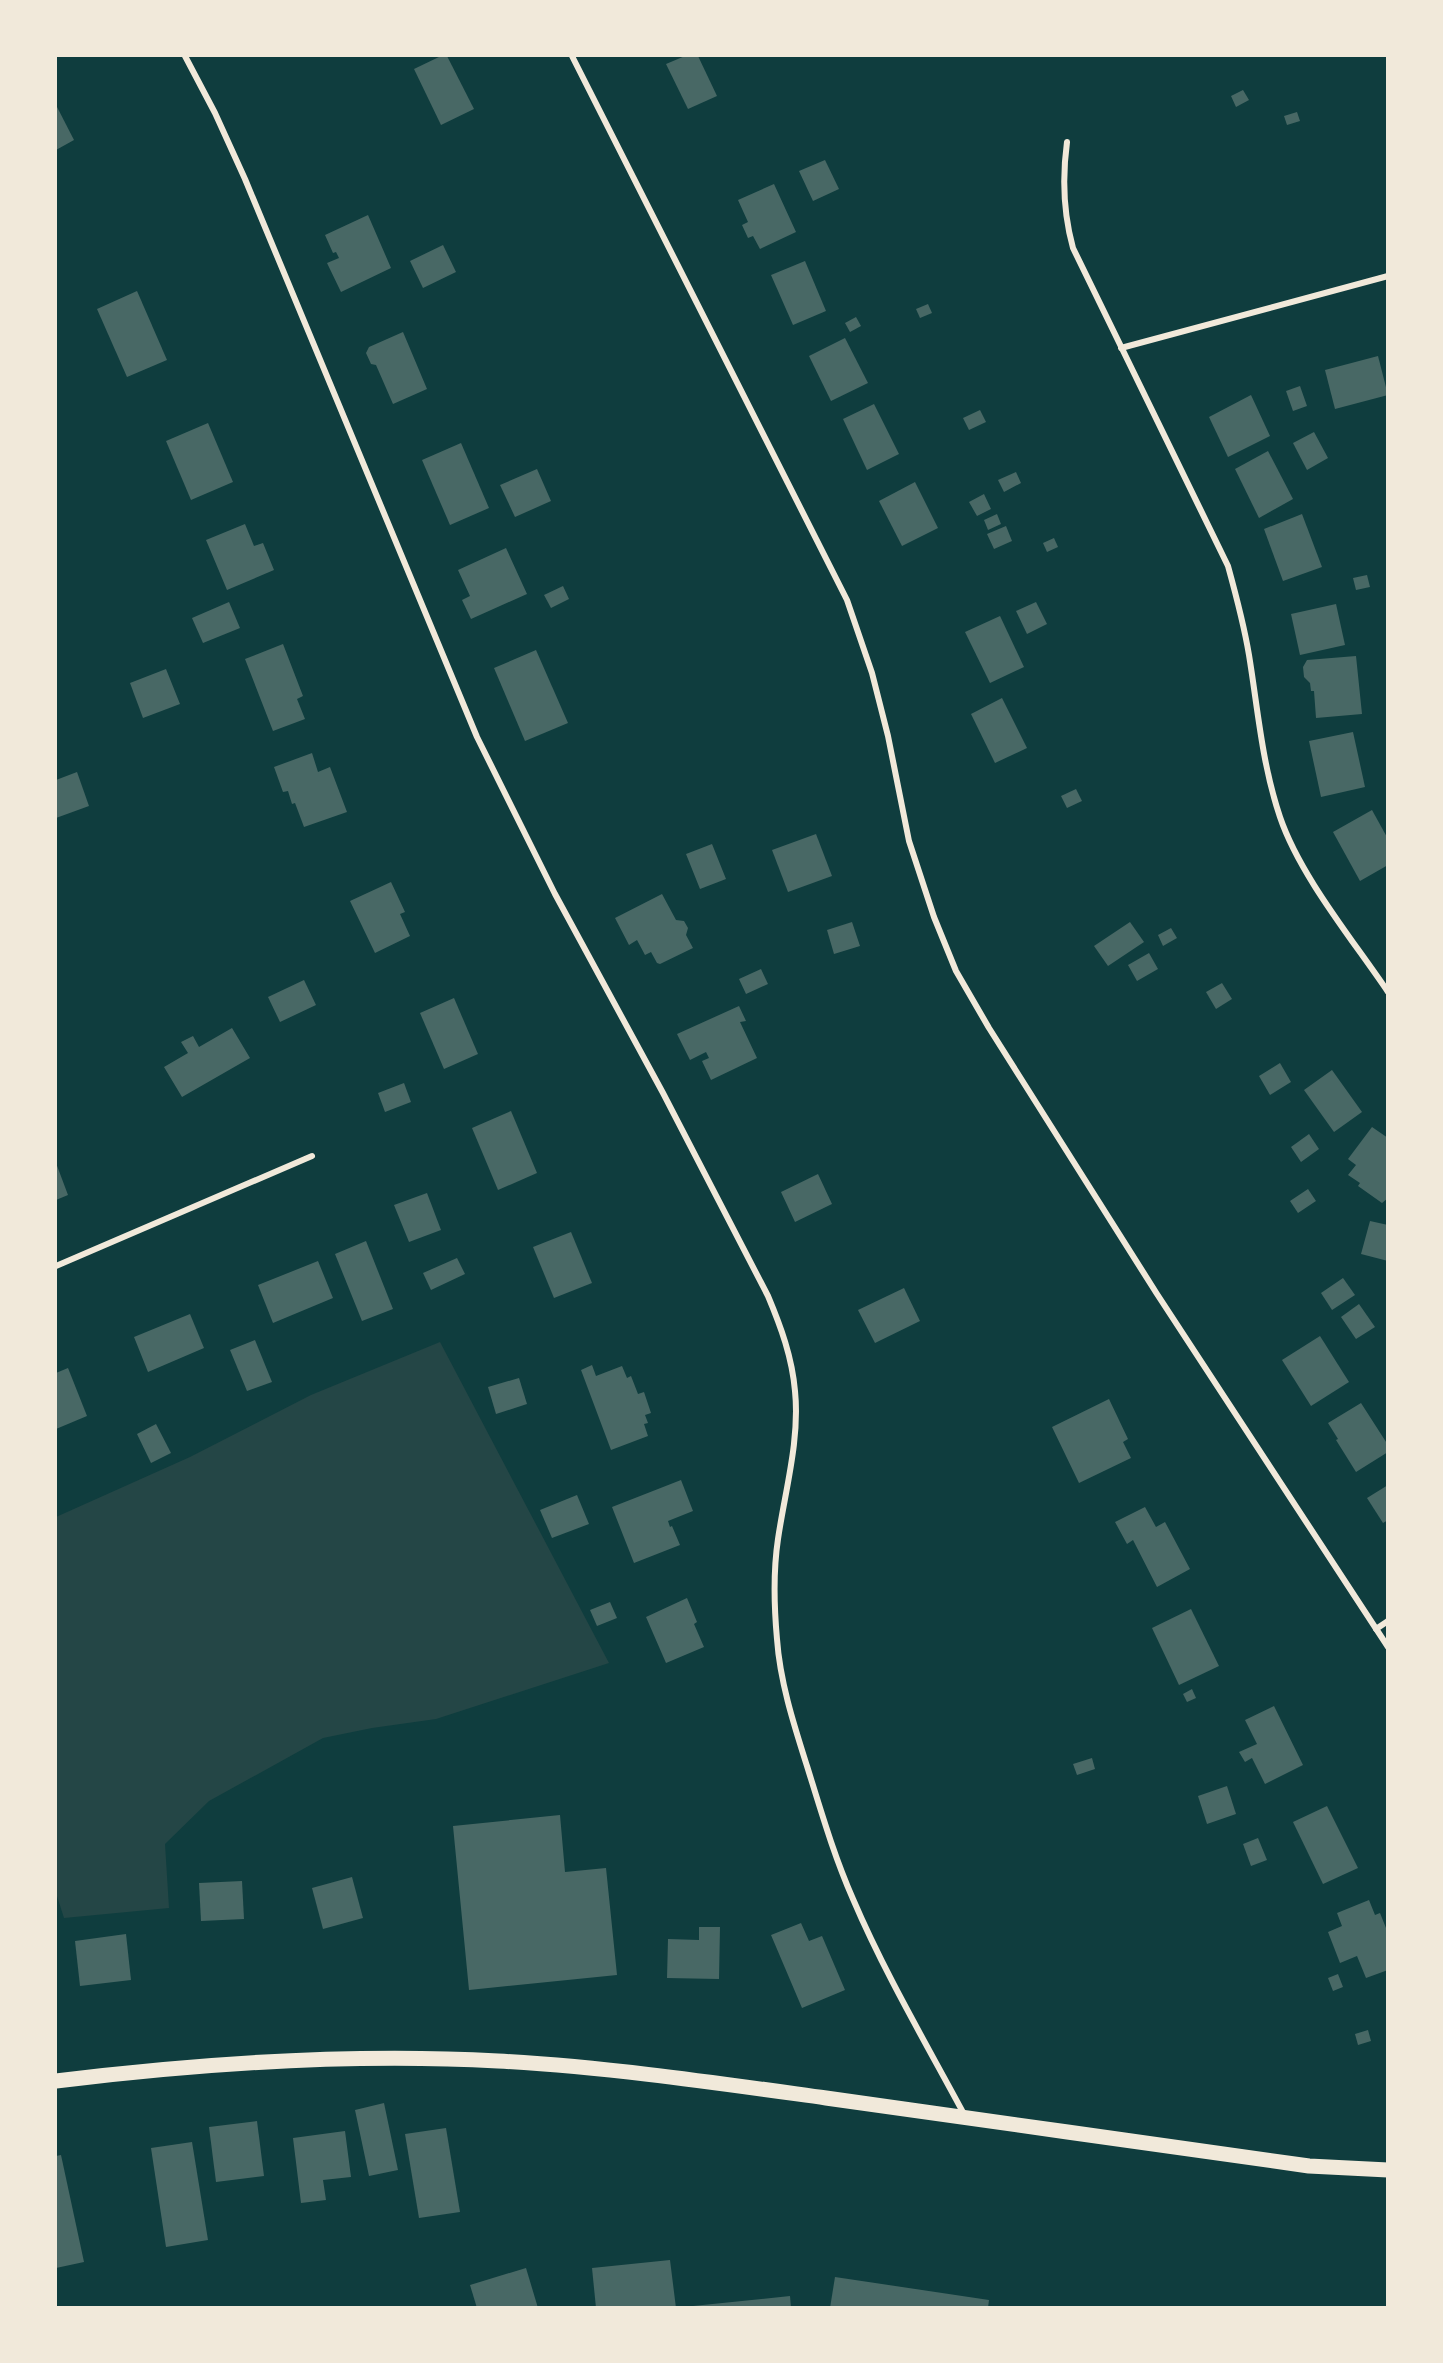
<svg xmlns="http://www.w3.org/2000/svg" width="1443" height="2363" font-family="'Alegreya Sans',sans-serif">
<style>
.green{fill:#244646}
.building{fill:#486865}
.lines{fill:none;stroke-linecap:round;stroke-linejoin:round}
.minor{stroke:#f1e9da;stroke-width:6}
.primary{stroke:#f1e9da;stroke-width:15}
</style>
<rect width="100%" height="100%" fill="#0f3d3e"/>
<!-- green -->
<polygon class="green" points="440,1342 609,1663 436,1719 372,1728 323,1738 209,1801 165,1844 169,1908 64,1918 56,1893 56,1517 190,1457 311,1395"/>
<!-- building -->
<g class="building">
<polygon points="441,56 447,56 474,109 441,125 414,69"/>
<polygon points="685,56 698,56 717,96 688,109 666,64"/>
<polygon points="1243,90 1249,100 1236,107 1231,96"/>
<polygon points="56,105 74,140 56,150"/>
<polygon points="1297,112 1300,121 1287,125 1284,116"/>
<polygon points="825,160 839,189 813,201 799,171"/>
<polygon points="774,184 796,232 760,249 753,236 748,238 742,225 748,222 738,200"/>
<polygon points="368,215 391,268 341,292 327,263 339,258 336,252 333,253 325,235"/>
<polygon points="443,245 456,272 423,288 410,261"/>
<polygon points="805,261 826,311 793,325 771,275"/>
<polygon points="137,291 167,360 127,377 97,309"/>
<polygon points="928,304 932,313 920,318 916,309"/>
<polygon points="856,317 861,326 850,332 845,323"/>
<polygon points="403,332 427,389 393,404 376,365 371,364 366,353 369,347"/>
<polygon points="845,338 868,383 831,401 809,356"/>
<polygon points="1378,356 1388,395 1335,409 1325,370"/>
<polygon points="1300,386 1307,406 1293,411 1286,391"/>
<polygon points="1251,395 1270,436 1228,457 1209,417"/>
<polygon points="874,404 899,454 867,470 843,419"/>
<polygon points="980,410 986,422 969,430 963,418"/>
<polygon points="208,423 233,482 191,500 166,441"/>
<polygon points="1314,432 1328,458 1307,470 1293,443"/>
<polygon points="461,443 489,508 450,525 422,460"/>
<polygon points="1268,451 1293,499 1259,518 1235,469"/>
<polygon points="537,469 551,501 515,517 500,485"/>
<polygon points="1016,472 1021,483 1004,492 998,480"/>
<polygon points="915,482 938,528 902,546 879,501"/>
<polygon points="984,494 991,509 977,516 969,502"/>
<polygon points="997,514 1001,524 988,530 984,520"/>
<polygon points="1302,514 1322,567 1283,581 1264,529"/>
<polygon points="245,524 254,546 263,543 274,570 227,590 206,540"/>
<polygon points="1006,526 1012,541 994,549 987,534"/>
<polygon points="1054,538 1058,547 1047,552 1043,543"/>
<polygon points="506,548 527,594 471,619 462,600 470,596 458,570"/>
<polygon points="1367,575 1370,587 1356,590 1353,578"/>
<polygon points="563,586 569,599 551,608 544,595"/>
<polygon points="229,602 240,628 203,643 192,618"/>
<polygon points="1036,602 1047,624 1027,634 1016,611"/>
<polygon points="1336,604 1345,645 1300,655 1291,614"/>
<polygon points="1000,616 1024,667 990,683 965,632"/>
<polygon points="283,644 303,696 297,699 305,719 273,731 245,659"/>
<polygon points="536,650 568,723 525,741 494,668"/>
<polygon points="1356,656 1362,714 1316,718 1314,691 1311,691 1310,683 1304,677 1303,667 1307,660"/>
<polygon points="166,669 180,704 143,718 130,683"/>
<polygon points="1002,698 1027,748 995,763 971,714"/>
<polygon points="1353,732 1365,787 1321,797 1309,741"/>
<polygon points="312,753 318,772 330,767 347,812 304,827 295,803 292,804 288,791 283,792 274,767"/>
<polygon points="77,772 89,806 56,818 56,780"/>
<polygon points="1076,789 1082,801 1067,808 1061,796"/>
<polygon points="1372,810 1388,839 1388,865 1360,881 1333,832"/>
<polygon points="816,834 832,876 788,892 772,850"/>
<polygon points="712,844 726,879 700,889 686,854"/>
<polygon points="391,882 405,912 400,914 410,936 375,953 350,901"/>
<polygon points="662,894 676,920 684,921 688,928 686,935 693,948 660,964 657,963 651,952 645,955 637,940 629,945 615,918"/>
<polygon points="852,922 860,946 834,954 827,930"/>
<polygon points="1130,922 1144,942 1108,966 1094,946"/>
<polygon points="1171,928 1177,938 1163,946 1158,935"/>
<polygon points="1149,953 1158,969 1137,981 1128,965"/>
<polygon points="761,969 768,984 746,994 739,979"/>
<polygon points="304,980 316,1005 280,1022 268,997"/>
<polygon points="1222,983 1232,999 1216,1009 1206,992"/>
<polygon points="454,998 478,1054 444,1069 420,1013"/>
<polygon points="739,1006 746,1021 740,1022 757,1058 711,1080 702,1061 709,1058 706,1052 690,1060 677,1034"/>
<polygon points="232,1028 250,1058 182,1097 164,1067 188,1053 181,1042 193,1036 199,1047"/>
<polygon points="1280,1063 1291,1082 1270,1095 1259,1076"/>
<polygon points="1332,1070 1362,1112 1334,1132 1304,1090"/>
<polygon points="404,1083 411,1102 385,1112 378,1093"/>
<polygon points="511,1111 537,1173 498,1190 472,1128"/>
<polygon points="1372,1127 1388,1138 1388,1198 1382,1203 1358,1186 1360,1183 1348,1175 1356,1165 1348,1159"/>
<polygon points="1309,1134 1319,1149 1301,1162 1291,1147"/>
<polygon points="56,1163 68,1195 56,1200"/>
<polygon points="818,1174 832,1204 795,1222 781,1192"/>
<polygon points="1308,1189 1316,1201 1298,1213 1290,1201"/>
<polygon points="427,1193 441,1230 409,1242 394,1205"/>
<polygon points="1370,1221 1388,1225 1388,1261 1361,1254"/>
<polygon points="571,1232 592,1283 554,1298 533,1247"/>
<polygon points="366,1241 393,1309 362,1321 335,1254"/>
<polygon points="457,1258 465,1274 431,1290 423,1273"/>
<polygon points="318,1261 333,1298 273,1323 258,1285"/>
<polygon points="1343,1278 1355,1295 1332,1310 1321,1293"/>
<polygon points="904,1288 920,1321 875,1343 858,1310"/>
<polygon points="1359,1304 1375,1327 1356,1339 1341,1317"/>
<polygon points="190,1314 204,1348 148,1372 134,1337"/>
<polygon points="1320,1336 1349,1382 1311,1406 1282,1360"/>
<polygon points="255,1340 272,1382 247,1391 230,1350"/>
<polygon points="592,1365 596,1376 622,1366 627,1378 631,1376 638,1394 644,1392 651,1413 645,1415 648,1423 644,1424 648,1436 611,1450 581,1370"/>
<polygon points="68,1368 87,1416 56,1429 56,1373"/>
<polygon points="519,1378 527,1404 496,1414 488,1387"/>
<polygon points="1109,1399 1128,1439 1123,1442 1131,1458 1079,1483 1052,1427"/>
<polygon points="1361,1403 1388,1445 1388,1452 1356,1472 1336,1440 1338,1439 1328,1423"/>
<polygon points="156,1424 171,1453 151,1463 137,1434"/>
<polygon points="681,1480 693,1511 668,1521 670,1527 672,1526 680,1545 634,1563 612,1507"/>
<polygon points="1388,1485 1388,1520 1383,1523 1367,1498"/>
<polygon points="577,1495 589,1524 552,1538 540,1510"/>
<polygon points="1145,1507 1156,1527 1165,1522 1190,1569 1157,1587 1133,1540 1127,1544 1115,1522"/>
<polygon points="687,1598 697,1622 694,1624 704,1647 666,1663 646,1617"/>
<polygon points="610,1602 617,1618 597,1626 590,1610"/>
<polygon points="1191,1609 1219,1666 1179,1685 1152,1628"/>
<polygon points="1192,1689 1196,1698 1187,1702 1183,1694"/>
<polygon points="1274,1706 1303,1765 1265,1784 1252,1758 1245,1762 1239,1752 1257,1744 1245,1720"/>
<polygon points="1092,1758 1095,1769 1077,1775 1073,1764"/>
<polygon points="1227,1786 1236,1814 1207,1824 1198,1796"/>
<polygon points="1327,1806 1358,1868 1323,1884 1293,1822"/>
<polygon points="560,1815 565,1872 606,1868 617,1975 469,1990 453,1826"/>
<polygon points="1258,1838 1267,1860 1251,1866 1243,1844"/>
<polygon points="352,1877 363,1918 323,1929 312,1888"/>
<polygon points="242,1881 244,1919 201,1921 199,1883"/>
<polygon points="1369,1900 1375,1915 1380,1913 1388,1933 1388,1970 1366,1978 1357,1956 1340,1963 1328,1932 1342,1926 1337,1913"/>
<polygon points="801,1923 809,1941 822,1936 845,1990 802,2008 771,1935"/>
<polygon points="699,1927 720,1927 719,1979 667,1978 668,1939 699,1940"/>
<polygon points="126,1934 131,1980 80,1986 75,1941"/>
<polygon points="1338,1974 1343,1987 1333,1991 1328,1978"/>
<polygon points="1368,2030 1371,2041 1358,2045 1355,2034"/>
<polygon points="384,2103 398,2170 369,2176 355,2110"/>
<polygon points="257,2121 264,2176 216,2182 209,2127"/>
<polygon points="446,2128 460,2212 419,2218 405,2134"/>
<polygon points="345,2131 351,2177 323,2180 326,2200 301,2203 293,2138"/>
<polygon points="192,2142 208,2240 166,2247 151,2148"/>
<polygon points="61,2155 84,2262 56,2268 56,2156"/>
<polygon points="670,2260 676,2308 596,2308 592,2268"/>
<polygon points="526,2268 538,2308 477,2308 470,2285"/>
<polygon points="835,2277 989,2300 988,2308 830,2308"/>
<polygon points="790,2296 791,2308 693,2308 693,2306"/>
</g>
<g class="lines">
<!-- minor -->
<g class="minor">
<path d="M185,56L215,113L245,179L477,737L555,894L663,1093L768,1296C781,1327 792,1357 795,1391C800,1440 785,1491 778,1539C773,1572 774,1606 777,1639C780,1682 794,1725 807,1766C821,1811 834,1856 853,1899C885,1974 927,2045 965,2116"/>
<polyline points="572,56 847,600 872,673 888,736 909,841 934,917 956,971 989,1028 1157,1294 1388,1647"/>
<path d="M1067,142C1062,179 1063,212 1073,248L1228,566C1236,595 1244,625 1249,655C1258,710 1262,764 1280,817C1300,876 1353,940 1388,992"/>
<polyline points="1121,348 1388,276"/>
<polyline points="56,1266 312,1156"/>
<polyline points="1376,1629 1388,1621"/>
</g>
<!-- primary -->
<path class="primary" d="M56,2081C202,2063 351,2053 498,2061C608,2067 717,2083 826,2098C987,2120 1148,2144 1309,2166L1388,2170"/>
</g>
<!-- border -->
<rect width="1443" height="2363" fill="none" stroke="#f1e9da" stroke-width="114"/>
</svg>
